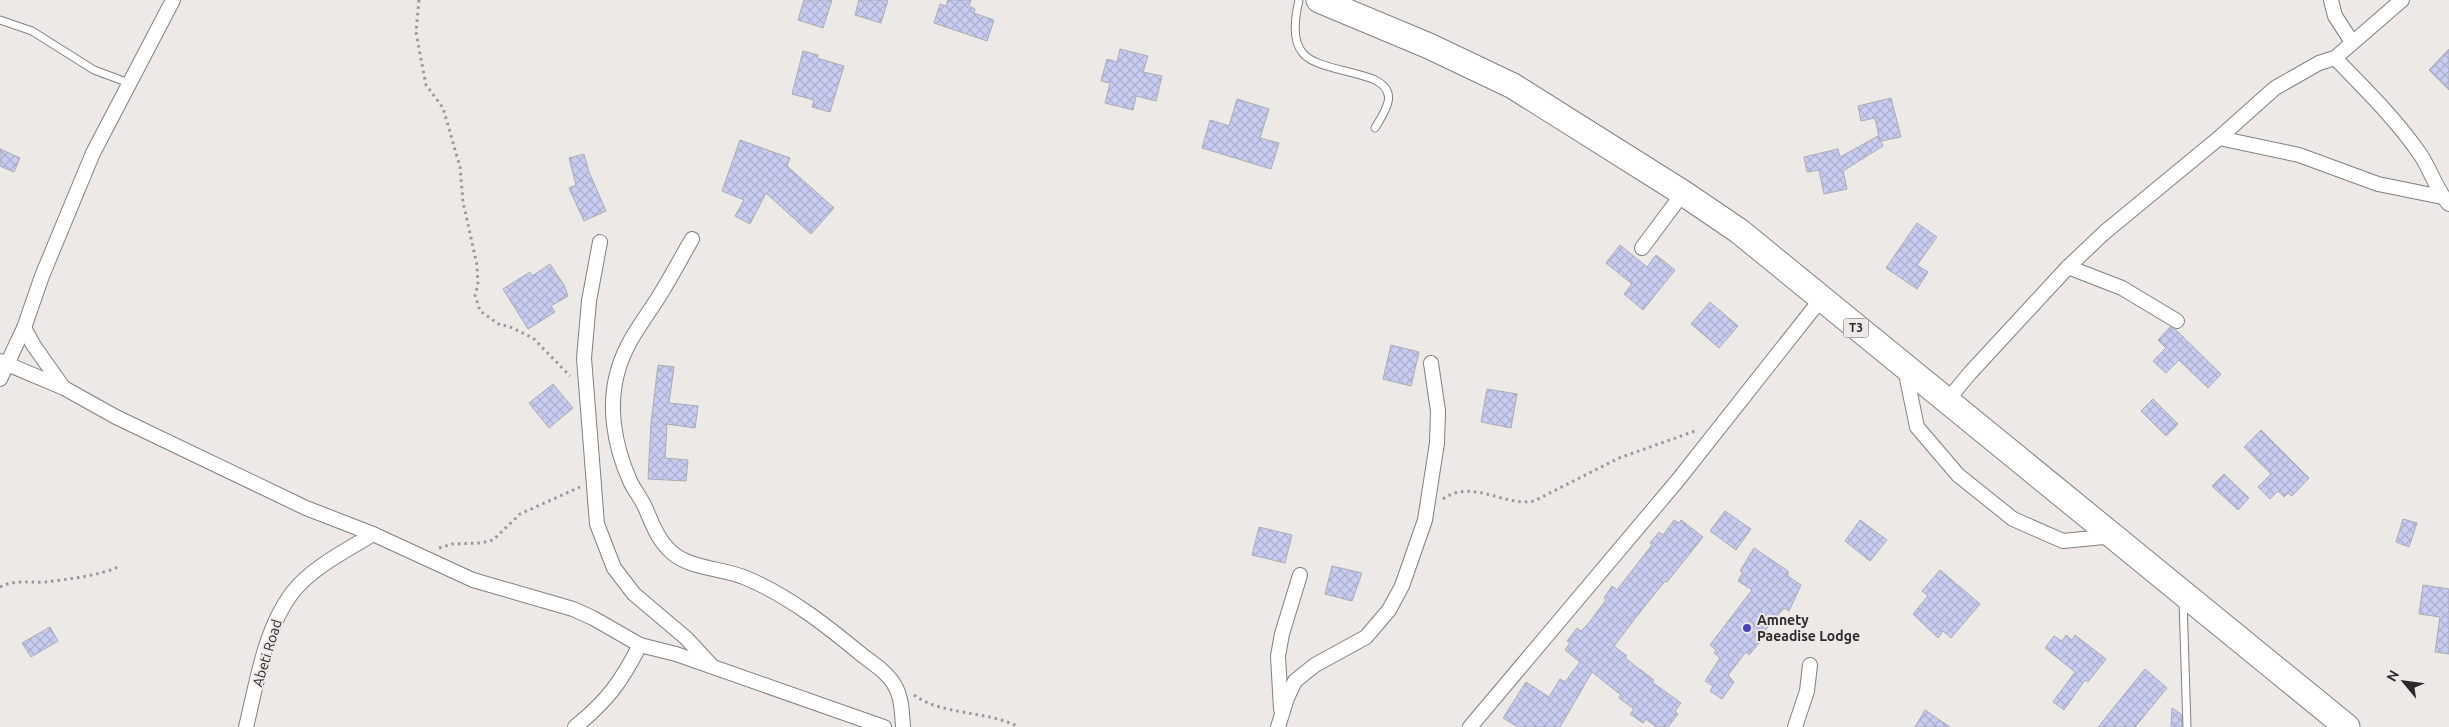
<svg xmlns="http://www.w3.org/2000/svg" width="2449" height="727" font-family="Ubuntu,sans-serif">
<style>
.building{fill:url(#building-cross-hatch);stroke:#acacb0}
.lines{fill:none;stroke-linecap:round;stroke-linejoin:round}
.lane-casing{stroke:#837f7e;stroke-width:9}
.street-casing{stroke:#837f7e;stroke-width:16}
.highway-casing{stroke:#837f7e;stroke-width:27}
.path{stroke:#9b9897;stroke-width:3;stroke-dasharray:2.5 4;stroke-linecap:butt}
.lane{stroke:#fff;stroke-width:7}
.street{stroke:#fff;stroke-width:14}
.highway{stroke:#fff;stroke-width:25}
.poi-dot{fill:#4b43ba;stroke:#ede9e7;stroke-width:2}
.labels{text-anchor:middle;stroke-width:4;stroke-linejoin:round;paint-order:stroke}
.shield{fill:#ede9e7;stroke:#666362;stroke-width:1}
.shield-label{font-size:12px;font-weight:bold;fill:#2c2a29}
.poi-label{font-size:14px;font-weight:bold;fill:#2c2a29;stroke:#ede9e7;text-anchor:start}
.street-label{font-size:14px;fill:#2c2a29;stroke:#ede9e7}
</style>
<defs>
<pattern id="building-cross-hatch" width="8" height="8" patternUnits="userSpaceOnUse" patternTransform="scale(1.25)"><rect width="8" height="8" fill="#c7ccf0"/><path d="M0 0l8 8M0 8l8-8" fill="none" stroke="#abafce"/></pattern>
</defs>
<rect width="100%" height="100%" fill="#ede9e7"/>
<!-- building -->
<g class="building">
<polygon points="804,0 832,0 823,28 798,20"/>
<polygon points="859,0 888,0 881,23 855,15"/>
<polygon points="948,0 971,0 969,6 975,9 974,13 994,20 987,41 934,23 940,4 946,6"/>
<polygon points="1120,49 1148,56 1143,72 1162,76 1156,101 1136,96 1133,110 1105,103 1110,83 1101,81 1107,59 1117,62"/>
<polygon points="2449,49 2449,90 2429,70"/>
<polygon points="803,51 818,55 817,58 844,66 830,112 812,107 814,100 792,94"/>
<polygon points="1891,98 1901,137 1881,141 1883,146 1843,171 1847,189 1824,194 1819,170 1807,172 1804,157 1838,149 1840,157 1878,136 1880,141 1875,118 1861,121 1858,106"/>
<polygon points="1237,99 1269,109 1260,138 1279,143 1271,169 1202,148 1210,120 1229,126"/>
<polygon points="740,140 790,158 787,166 834,208 811,234 766,193 750,224 735,216 744,200 722,191"/>
<polygon points="0,149 20,158 14,172 0,166"/>
<polygon points="584,154 589,172 606,211 584,221 569,188 576,185 569,158"/>
<polygon points="1917,223 1937,237 1917,265 1928,272 1917,289 1886,268"/>
<polygon points="1620,245 1647,267 1656,255 1675,270 1643,310 1624,294 1632,284 1606,263"/>
<polygon points="550,264 564,285 568,296 551,306 555,312 528,329 503,289 530,272 532,276"/>
<polygon points="1710,302 1738,326 1719,348 1691,324"/>
<polygon points="2170,327 2176,330 2221,374 2208,388 2179,360 2166,373 2153,361 2166,348 2158,340"/>
<polygon points="1391,345 1419,352 1411,386 1383,379"/>
<polygon points="658,365 674,367 669,403 698,406 695,428 667,424 665,458 688,460 686,481 648,479 651,423"/>
<polygon points="553,384 573,408 549,428 529,403"/>
<polygon points="1487,389 1517,394 1511,428 1481,422"/>
<polygon points="2153,399 2178,424 2166,436 2141,411"/>
<polygon points="2261,430 2309,478 2292,496 2288,493 2284,497 2278,491 2270,499 2258,487 2271,474 2244,447"/>
<polygon points="2224,474 2249,498 2238,510 2212,486"/>
<polygon points="1725,511 1751,529 1736,550 1710,531"/>
<polygon points="2403,519 2417,523 2409,547 2396,542"/>
<polygon points="1674,520 1679,523 1681,520 1703,537 1667,582 1665,581 1644,607 1614,646 1627,656 1625,658 1654,680 1652,682 1681,703 1675,711 1678,714 1668,727 1656,727 1646,719 1643,723 1630,714 1634,709 1619,698 1621,695 1592,672 1560,727 1518,727 1503,718 1526,682 1549,697 1560,679 1565,682 1580,662 1565,650 1570,643 1567,641 1577,628 1581,631 1588,624 1606,600 1604,598 1612,586 1617,590 1652,545 1650,543 1659,532 1663,535"/>
<polygon points="1860,520 1887,540 1870,561 1845,541"/>
<polygon points="1259,527 1292,535 1285,563 1252,555"/>
<polygon points="1754,548 1788,571 1788,576 1801,585 1789,611 1784,608 1757,640 1760,642 1749,655 1746,652 1728,675 1734,682 1722,699 1710,691 1713,686 1705,681 1720,658 1714,653 1716,650 1710,645 1752,590 1738,581 1743,572 1740,571"/>
<polygon points="1332,566 1362,573 1352,601 1325,594"/>
<polygon points="1940,570 1980,604 1951,638 1943,631 1938,638 1913,614 1928,596 1922,591"/>
<polygon points="2423,585 2449,589 2449,654 2435,652 2440,617 2419,614"/>
<polygon points="50,627 58,641 31,657 22,643"/>
<polygon points="2066,635 2072,640 2075,635 2106,659 2088,682 2085,680 2064,710 2053,702 2075,672 2045,648 2054,636 2062,641"/>
<polygon points="2145,669 2167,688 2135,727 2098,727"/>
<polygon points="2172,708 2181,714 2182,727 2171,727"/>
<polygon points="1925,710 1950,727 1915,727"/>
</g>
<g class="lines">
<defs>
<g id="lane">
<path d="M1299,0C1282,71 1322,61 1373,79C1400,91 1386,110 1375,128"/>
<polyline points="0,20 32,31 94,70 129,83"/>
<polyline points="2183,600 2187,727"/>
</g>
<g id="street">
<polyline points="2331,0 2335,16 2352,42"/>
<path d="M2335,58C2365,89 2395,118 2420,154C2431,170 2436,190 2449,204"/>
<polyline points="2219,138 2299,155 2378,184 2442,197"/>
<path d="M692,239C681,258 670,279 658,298C644,320 627,341 619,367C607,404 614,445 630,481C634,490 641,498 645,507C653,525 659,545 678,557C697,569 725,569 746,578C789,596 827,626 862,655C874,664 888,673 895,686C902,698 902,714 903,727"/>
<polyline points="600,242 589,301 584,358 597,524 614,568 634,594 686,638 711,665"/>
<polyline points="1642,248 1683,193"/>
<polyline points="2068,267 2122,288 2177,321"/>
<polyline points="24,328 34,346 63,387"/>
<polyline points="0,361 64,388 116,417 306,508 373,534 473,580 573,609 593,618 640,645 676,654 884,727"/>
<polyline points="1905,369 1917,427 1958,475 2013,519 2063,541 2114,536"/>
<polyline points="0,379 24,328 42,276 93,153 173,0"/>
<polyline points="1946,402 1970,373 2068,267 2105,232 2219,138 2275,88 2319,63 2335,58 2402,0"/>
<polyline points="1281,709 1278,656 1282,634 1300,575"/>
<path d="M246,727C257,683 264,630 292,593C312,567 346,551 373,534"/>
<path d="M575,727C608,700 621,682 640,645"/>
<polyline points="1278,727 1287,698 1295,681 1315,665 1366,637 1389,610 1402,586 1425,520 1437,443 1438,411 1431,363"/>
<polyline points="1470,727 1678,480 1821,299"/>
<polyline points="1795,727 1807,691 1810,665"/>
</g>
<polyline id="highway" points="1319,0 1429,46 1513,86 1683,193 1739,231 2347,727"/>
</defs>
<!-- lane casing -->
<use href="#lane" class="lane-casing"/>
<!-- street casing -->
<use href="#street" class="street-casing"/>
<!-- highway casing -->
<use href="#highway" class="highway-casing"/>
<!-- path -->
<g class="path">
<polyline points="419,0 416,32 420,54 426,85 443,108 460,167 463,202 477,265 478,285 475,295 480,311 500,325 508,326 533,338 570,376"/>
<path d="M1443,499C1472,478 1504,507 1534,501L1619,458L1698,430"/>
<polyline points="439,548 452,544 481,543 493,540 520,514 580,487"/>
<path d="M0,587C16,579 28,583 45,582C69,579 99,576 120,566"/>
<path d="M914,695C943,716 986,710 1019,727"/>
</g>
<!-- lane -->
<use href="#lane" class="lane"/>
<!-- street -->
<use href="#street" class="street"/>
<!-- highway -->
<use href="#highway" class="highway"/>
</g>
<!-- markers -->
<circle class="poi-dot" cx="1747" cy="628" r="5"/>
<g class="labels">
<!-- shield labels -->
<rect class="shield" x="1843.5" y="318.5" width="25" height="19" rx="4"/>
<g class="shield-label">
<text x="1856" y="332">T3</text>
</g>
<!-- poi labels -->
<g class="poi-label">
<text x="1757" y="625">Amnety<tspan x="1757" dy="16">Paeadise Lodge</tspan></text>
</g>
<!-- street labels -->
<g class="street-label">
<text transform="translate(267 653) rotate(-73)" y="5">Abeti Road</text>
</g>
</g>
<!-- north arrow -->
<g transform="translate(2404 682) rotate(299)" stroke="#ede9e7" stroke-width="4" paint-order="stroke">
<path d="M0-4L9 19L0 12L-9 19Z" fill="#2c2a29"/>
<text y="-8" font-size="14" font-weight="bold" text-anchor="middle" fill="#2c2a29">N</text>
</g>
</svg>
